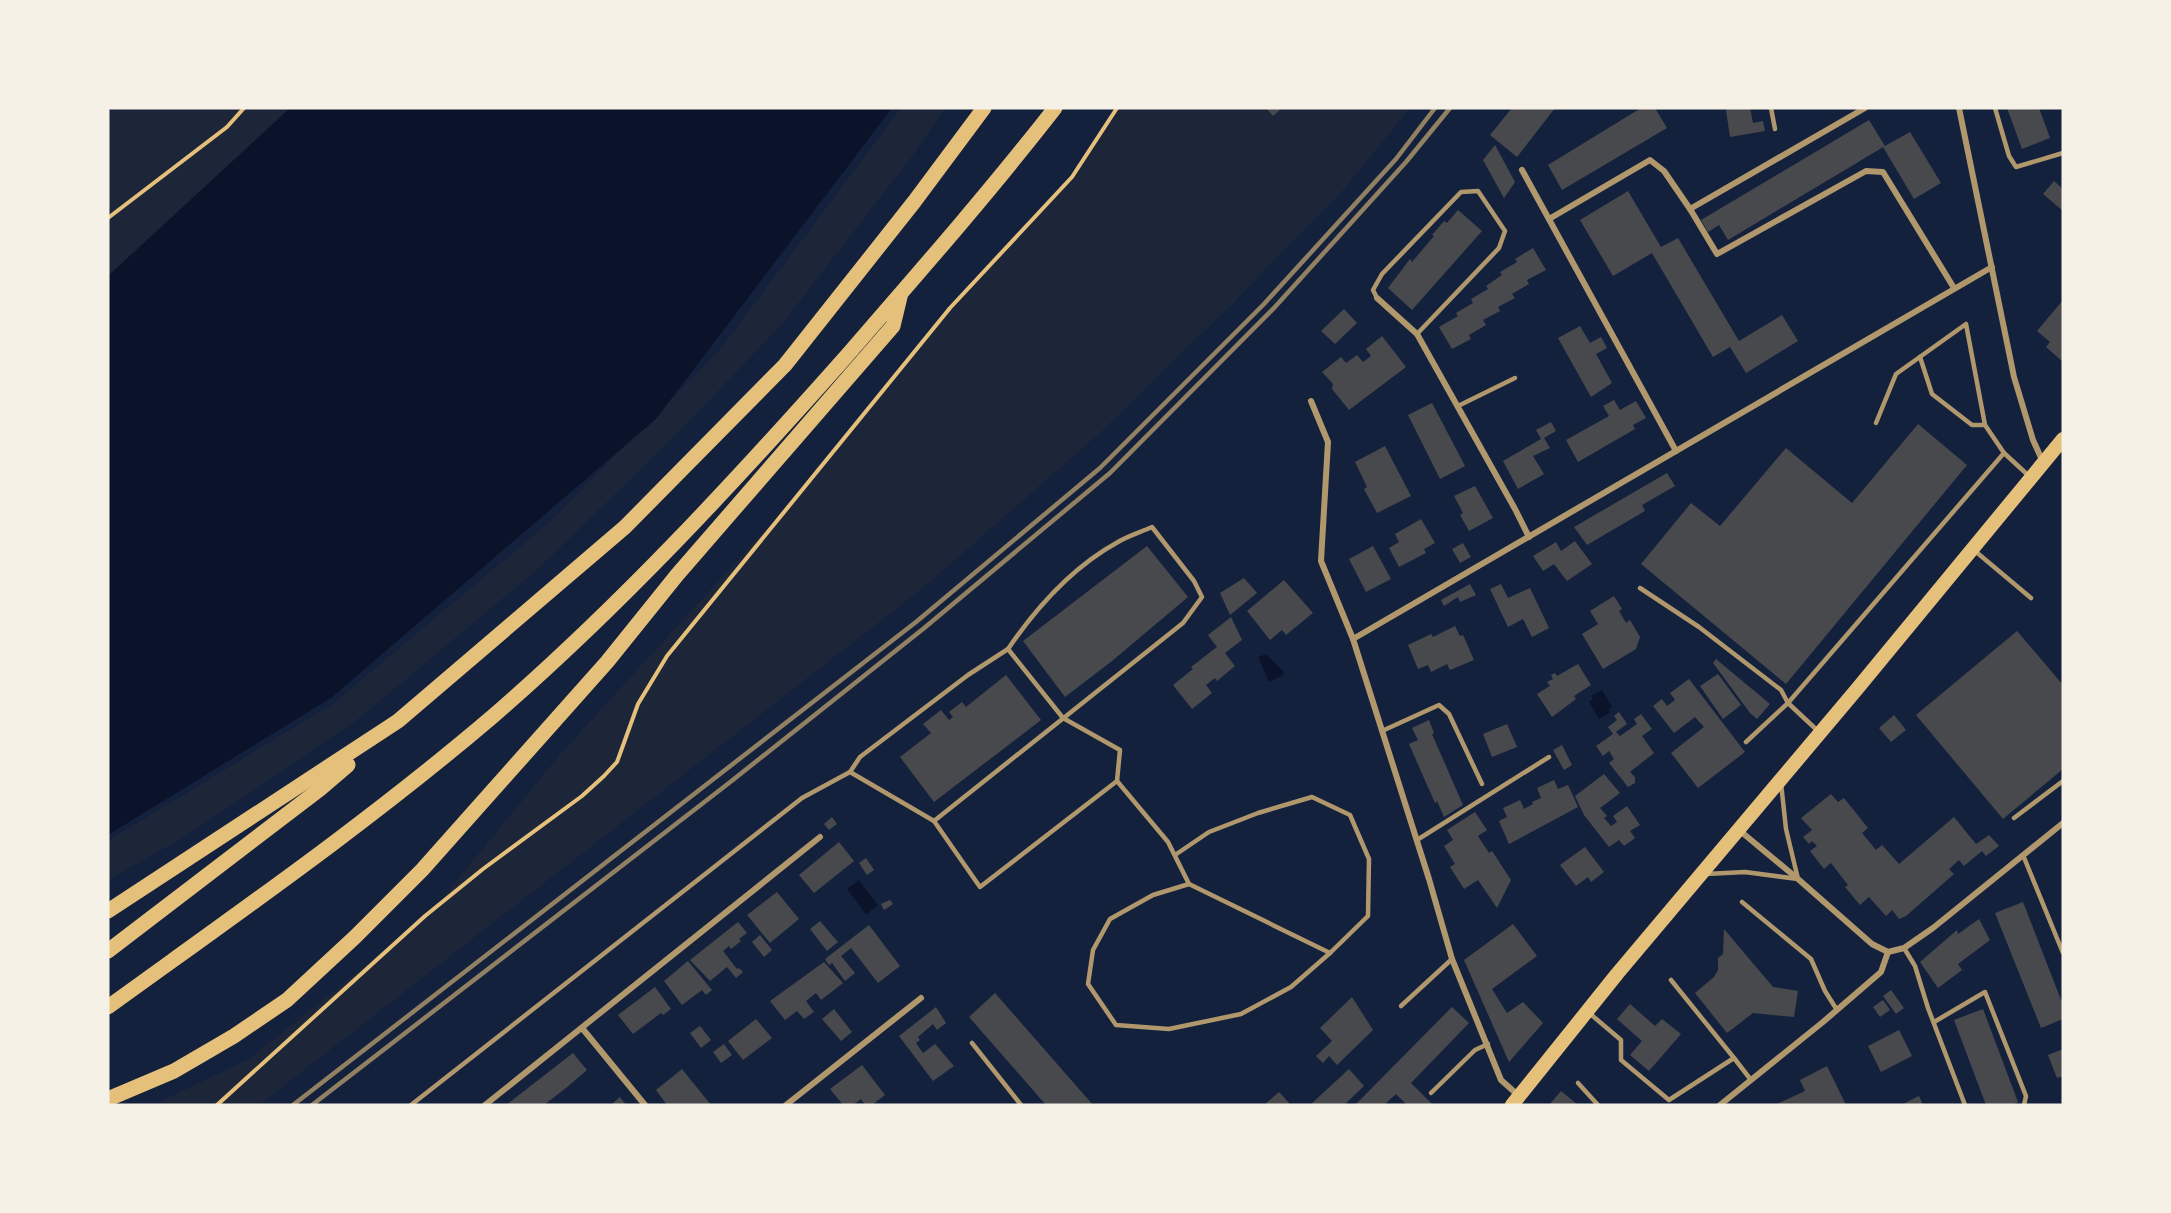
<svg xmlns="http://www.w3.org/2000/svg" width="2171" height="1213" font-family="'Source Sans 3',sans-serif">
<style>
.green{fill:#1d2539}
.water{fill:#0b132b}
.building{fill:#48494c}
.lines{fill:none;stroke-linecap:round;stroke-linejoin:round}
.path{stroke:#e5c07b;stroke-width:4}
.service{stroke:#b1986c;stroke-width:4.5}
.minor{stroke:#b1986c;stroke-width:6}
.primary{stroke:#e5c07b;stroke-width:14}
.trunk{stroke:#e5c07b;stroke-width:15}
.rail{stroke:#918062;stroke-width:4.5}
</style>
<rect width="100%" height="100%" fill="#14213d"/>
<!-- green -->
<g class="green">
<polygon points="118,108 290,108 108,276 108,115"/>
<polygon points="901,108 945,108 913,155 782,324 678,433 539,568 357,720 177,841 108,880 108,841 334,703 545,526 720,350"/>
<polygon points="1117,108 1410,108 1345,188 1234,302 1102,431 923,588 259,1105 153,1105 251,1058 431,912 562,752 802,490 950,308 1072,177"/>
</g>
<!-- water -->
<g class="water">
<polygon points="290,108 892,108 656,419 331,698 108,835 108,276"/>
<polygon points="1266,654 1284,672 1283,675 1269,682 1258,657"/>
<polygon points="1602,690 1612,707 1609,709 1610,713 1599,719 1589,702 1593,699 1591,696"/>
<polygon points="859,880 878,905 866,915 847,889"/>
</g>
<!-- building -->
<g class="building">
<polygon points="1266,108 1282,108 1273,116"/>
<polygon points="1512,108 1555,108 1517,157 1490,135"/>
<polygon points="1641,108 1655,108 1667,128 1562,190 1548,165"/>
<polygon points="1730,108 1750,108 1753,123 1763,121 1765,131 1730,137 1726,110"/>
<polygon points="2007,108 2039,108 2050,138 2022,149"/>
<polygon points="1869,120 1885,146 1728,240 1719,225 1708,232 1701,220"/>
<polygon points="1910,132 1941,183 1914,199 1883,147"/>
<polygon points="1495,145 1515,182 1504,198 1483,160"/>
<polygon points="2054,181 2063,189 2063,211 2043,194"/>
<polygon points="1628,191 1661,247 1678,238 1739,341 1782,315 1798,341 1746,373 1730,347 1713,357 1652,253 1613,276 1580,220"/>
<polygon points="1458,210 1482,231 1412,310 1388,288 1410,259 1412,262 1434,236 1432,235 1444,221 1447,223"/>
<polygon points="1533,248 1546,270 1527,280 1529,284 1512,294 1515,298 1498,307 1500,311 1483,320 1486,325 1469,335 1471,339 1452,349 1439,327 1458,316 1456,313 1473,303 1471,299 1488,289 1486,286 1502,275 1500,272 1517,262 1515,259"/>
<polygon points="2063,300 2063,362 2046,347 2050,342 2037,331"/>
<polygon points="1344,309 1357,323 1335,344 1321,331"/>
<polygon points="1580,326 1590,343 1601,337 1607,348 1596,354 1612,383 1591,397 1558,338"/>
<polygon points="1382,336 1406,367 1349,410 1332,389 1333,384 1322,372 1341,357 1346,363 1357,355 1363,362 1371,356 1366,349"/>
<polygon points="1614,400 1620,410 1636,401 1646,418 1633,425 1635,429 1578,462 1566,440 1609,416 1603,406"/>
<polygon points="1432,403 1465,466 1440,479 1408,415"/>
<polygon points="1551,422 1556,431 1544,438 1550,448 1533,456 1544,474 1518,489 1503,461 1541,439 1536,430"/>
<polygon points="1918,424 1967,465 1786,684 1641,564 1691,503 1720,526 1786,448 1852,503"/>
<polygon points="1385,446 1411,496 1377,513 1364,489 1367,487 1355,462"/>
<polygon points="1667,473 1675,486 1642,505 1645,511 1587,545 1574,527"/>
<polygon points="1475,486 1493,518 1469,531 1460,515 1463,513 1454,496"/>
<polygon points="1421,519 1435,543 1424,549 1426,553 1399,567 1389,548 1399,542 1395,534"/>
<polygon points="1575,541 1592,564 1567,581 1554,564 1543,571 1533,556 1556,542 1561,551"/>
<polygon points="1463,543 1471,557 1460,563 1452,549"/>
<polygon points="1147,546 1188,597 1112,661 1065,697 1023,641"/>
<polygon points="1373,546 1391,579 1366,592 1349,559"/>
<polygon points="1244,578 1257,593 1230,615 1220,593"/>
<polygon points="1284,580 1313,613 1286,635 1282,630 1270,640 1247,611"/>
<polygon points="1470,584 1476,595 1460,602 1458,597 1444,606 1441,600"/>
<polygon points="1501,584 1508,598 1530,588 1549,628 1532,637 1523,619 1508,627 1490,589"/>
<polygon points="1614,596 1622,609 1619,611 1626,623 1630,620 1640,637 1636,649 1603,669 1582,634 1598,624 1590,611"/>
<polygon points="1231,617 1242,640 1225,653 1235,666 1217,681 1215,678 1206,685 1212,693 1192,709 1173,685 1193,669 1191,667 1217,647 1208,635"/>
<polygon points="1455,626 1460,636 1463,635 1474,660 1450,670 1447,664 1431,672 1428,665 1418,669 1408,645 1431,634 1433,637"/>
<polygon points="2017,631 2063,685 2063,769 2003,819 1916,715"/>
<polygon points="1716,659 1770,704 1757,719 1750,713 1713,663"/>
<polygon points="1578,664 1591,685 1574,696 1576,699 1552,717 1537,694 1550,686 1547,682 1553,679 1551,675 1555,673 1557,676"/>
<polygon points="1718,674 1741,705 1723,719 1700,686"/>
<polygon points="1006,675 1041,720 934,802 900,757 931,733 923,724 941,710 949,720 953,717 949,712 962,702 966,707"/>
<polygon points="1689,679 1745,752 1698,788 1671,753 1704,727 1695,717 1674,733 1653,706 1662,699 1667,706 1675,700 1670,693"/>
<polygon points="1619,712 1627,724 1616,732 1620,736 1637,724 1634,719 1641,714 1652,729 1642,736 1654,753 1630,772 1635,777 1635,783 1628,787 1609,763 1614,759 1609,751 1603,756 1596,746 1613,734 1608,727 1617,720 1614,716"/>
<polygon points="1894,715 1906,730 1891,742 1879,728"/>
<polygon points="1429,720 1434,733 1432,734 1463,805 1444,817 1437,801 1435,803 1409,744 1418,740 1412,728"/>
<polygon points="1507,724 1517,747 1492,757 1483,734"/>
<polygon points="1562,745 1572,765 1564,770 1553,750"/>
<polygon points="1604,774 1620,793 1600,808 1607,816 1604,818 1611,826 1617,822 1613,816 1627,806 1640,825 1630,831 1635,838 1624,846 1619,840 1609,847 1584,815 1575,796"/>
<polygon points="1554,780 1558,789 1568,785 1578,807 1509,844 1499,821 1507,817 1503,808 1520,800 1524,809 1533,804 1532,802 1541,798 1537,788"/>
<polygon points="1831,794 1838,802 1844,798 1868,828 1862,833 1876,850 1882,845 1899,864 1954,817 1976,844 1989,835 1999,846 1986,856 1982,851 1964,866 1959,860 1949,869 1954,874 1906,916 1899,919 1892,910 1886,916 1869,897 1860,905 1845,887 1848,885 1831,863 1824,869 1810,851 1817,846 1812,841 1809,844 1803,837 1812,830 1801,818"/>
<polygon points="1475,812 1487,830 1478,836 1489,853 1492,851 1511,880 1497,908 1478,880 1464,889 1450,867 1455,864 1444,846 1453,840 1447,830"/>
<polygon points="832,817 837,824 829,830 824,824"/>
<polygon points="839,842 854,861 814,893 799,875"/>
<polygon points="1585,847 1604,872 1591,882 1588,877 1576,886 1560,865"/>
<polygon points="866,858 874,870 867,875 859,863"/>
<polygon points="777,892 799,919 770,943 747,915"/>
<polygon points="890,900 893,904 884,910 881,904"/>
<polygon points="2023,902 2063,1005 2063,1019 2041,1028 1995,913"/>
<polygon points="1979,919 1990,940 1958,964 1962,970 1938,988 1920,962 1957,930 1958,934"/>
<polygon points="820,921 838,942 827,951 810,929"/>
<polygon points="738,922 747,933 739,939 741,941 731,949 729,946 723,951 737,969 739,968 743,972 736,978 727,967 710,981 690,960"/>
<polygon points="1513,924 1537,956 1492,989 1507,1013 1523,1002 1543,1023 1509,1062 1464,960"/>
<polygon points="869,925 900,966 878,983 851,948 841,956 855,973 845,981 832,963 829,965 825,959"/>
<polygon points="1724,929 1773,987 1798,991 1794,1017 1753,1013 1727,1033 1695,993 1714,977 1718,970 1718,958 1723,954"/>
<polygon points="760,935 772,950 764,957 752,942"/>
<polygon points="688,961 712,990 706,995 702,990 682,1005 664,981"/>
<polygon points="824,962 843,983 821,1000 816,993 806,1001 814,1012 804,1019 797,1011 785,1020 770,1001"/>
<polygon points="655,987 671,1009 663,1015 661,1013 633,1034 618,1015"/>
<polygon points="1891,990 1904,1008 1896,1014 1883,996"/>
<polygon points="995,993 1093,1105 1046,1105 969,1017"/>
<polygon points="1352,997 1373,1030 1337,1065 1329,1056 1323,1063 1316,1056 1332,1041 1320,1028"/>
<polygon points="1883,1000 1890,1010 1880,1017 1873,1007"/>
<polygon points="1630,1004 1655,1026 1662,1019 1681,1034 1649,1071 1630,1055 1642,1041 1617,1019"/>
<polygon points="936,1007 946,1023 937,1030 933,1024 918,1037 920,1040 916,1043 923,1053 935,1044 954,1066 933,1081 899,1036"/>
<polygon points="1452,1007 1469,1023 1411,1083 1433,1105 1407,1105 1396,1094 1384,1105 1355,1105"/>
<polygon points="834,1009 852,1032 841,1041 822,1019"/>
<polygon points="1983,1009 2018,1102 2012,1105 1986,1105 1954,1020"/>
<polygon points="756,1019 772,1038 743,1060 728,1041"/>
<polygon points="700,1026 711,1040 701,1048 690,1033"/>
<polygon points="1899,1030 1912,1056 1881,1072 1868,1046"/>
<polygon points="724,1044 732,1055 721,1063 713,1052"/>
<polygon points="2063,1049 2063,1076 2057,1078 2048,1055"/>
<polygon points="573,1053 587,1070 566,1088 544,1105 506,1105"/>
<polygon points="862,1065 885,1095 872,1105 865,1105 861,1099 853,1105 843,1105 830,1089"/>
<polygon points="1827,1066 1846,1105 1775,1105 1805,1091 1800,1080"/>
<polygon points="682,1069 707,1100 711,1105 667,1105 656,1090"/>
<polygon points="1349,1069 1364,1086 1344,1105 1310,1105"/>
<polygon points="1561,1091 1578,1105 1549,1105"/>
<polygon points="1279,1092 1291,1105 1264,1105"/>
<polygon points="1919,1096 1923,1105 1901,1105"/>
<polygon points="620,1097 626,1105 611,1105"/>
</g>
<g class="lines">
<!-- path -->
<g class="path">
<polyline points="108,218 227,127 244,108"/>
<polyline points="217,1105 425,916 483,869 582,796 604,776 617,762 638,704 667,656 950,308 1072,177 1117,108"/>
</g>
<!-- service -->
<g class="service">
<polyline points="1771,108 1775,129"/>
<polyline points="1995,108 2009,156 2016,167 2063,153"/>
<polyline points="1377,298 1373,290 1382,274 1461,192 1478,191 1505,231 1499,248 1417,334"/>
<polyline points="1920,357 1932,394 1972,425 1985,425"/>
<polyline points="1458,406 1515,378"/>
<polyline points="1876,423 1896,374 1966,324 1985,425 2004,453 2029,476"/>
<polyline points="1975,551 2031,598"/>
<polyline points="1640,588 1699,627 1781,690 1788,703 1746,742"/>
<polyline points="1382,731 1439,705 1449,714 1482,784"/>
<polyline points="1819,732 1788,703 2004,453"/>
<polyline points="850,772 860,757 968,675 1008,649 1063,718 1120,750 1117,781"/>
<polyline points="2014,818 2063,781"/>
<path d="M934,821L1183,623L1202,597L1194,581L1152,527C1141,532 1128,536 1118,542C1074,566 1036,608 1008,649"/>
<polyline points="1417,840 1549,757"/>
<polyline points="1175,855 1209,832 1258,813 1312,797 1350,815 1369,859 1368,916 1330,953 1291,987 1241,1014 1169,1029 1116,1025 1088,984 1093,950 1110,919 1153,895 1189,884"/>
<polyline points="2023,855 2063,953"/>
<polyline points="1706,874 1745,872 1798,879 1786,829 1781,783"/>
<polyline points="1742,902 1811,959 1825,991 1837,1010"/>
<polyline points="1904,948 1915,966 1928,1008 1965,1105"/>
<polyline points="1671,980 1734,1058"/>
<polyline points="1401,1006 1452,959"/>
<polyline points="1588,1012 1621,1040 1621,1060 1669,1100 1734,1058 1751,1080"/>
<polyline points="1934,1022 1985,992 2026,1096 2024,1105"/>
<polyline points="972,1043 1021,1105"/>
<polyline points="1578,1083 1598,1105"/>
<polyline points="1431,1093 1475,1050 1488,1044"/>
<polyline points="411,1105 802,798 850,772 934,821 980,887 1117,781 1168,842 1189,884 1330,953"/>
</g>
<!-- minor -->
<g class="minor">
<polyline points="1959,108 2014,377 2033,440 2043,462"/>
<polyline points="1522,170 1676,451"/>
<polyline points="1690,209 1717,254 1866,171 1883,172 1954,288"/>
<polyline points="1549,219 1650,160 1664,171 1690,209 1865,108"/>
<polyline points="1377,298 1417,334 1515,509 1529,537"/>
<polyline points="1311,401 1328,442 1321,561 1353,639 1429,879 1452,959 1501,1080 1519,1096"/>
<polyline points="1353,639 1992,267"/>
<polyline points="1739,830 1798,879 1872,944 1888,952 1904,948 1933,928 2063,823"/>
<polyline points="582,1028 645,1105"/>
<polyline points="485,1105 820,837"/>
<polyline points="786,1105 921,998"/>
<polyline points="1720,1105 1823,1022 1881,972 1888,952"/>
</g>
<!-- primary -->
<polyline class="primary" points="1512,1105 1617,974 1857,689 2063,439"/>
<!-- trunk -->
<g class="trunk">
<polyline points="108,911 398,721 625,527 785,365 914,202 984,108"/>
<polyline points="108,951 320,789 348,765"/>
<path d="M108,1007C238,913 370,821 492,717C618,608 732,485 843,360C915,277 988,194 1055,108"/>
<polyline points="108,1099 174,1071 234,1036 287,1000 355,937 422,870 607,662 677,575 893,326 900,297"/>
</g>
<!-- rail -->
<g class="rail">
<polyline points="293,1105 916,622 1100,468 1264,304 1396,159 1435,108"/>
<polyline points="312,1105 729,783 923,629 1110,473 1274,308 1406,162 1450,108"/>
</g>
</g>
<!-- border -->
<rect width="2171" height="1213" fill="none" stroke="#f6f1e7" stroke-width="219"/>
</svg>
